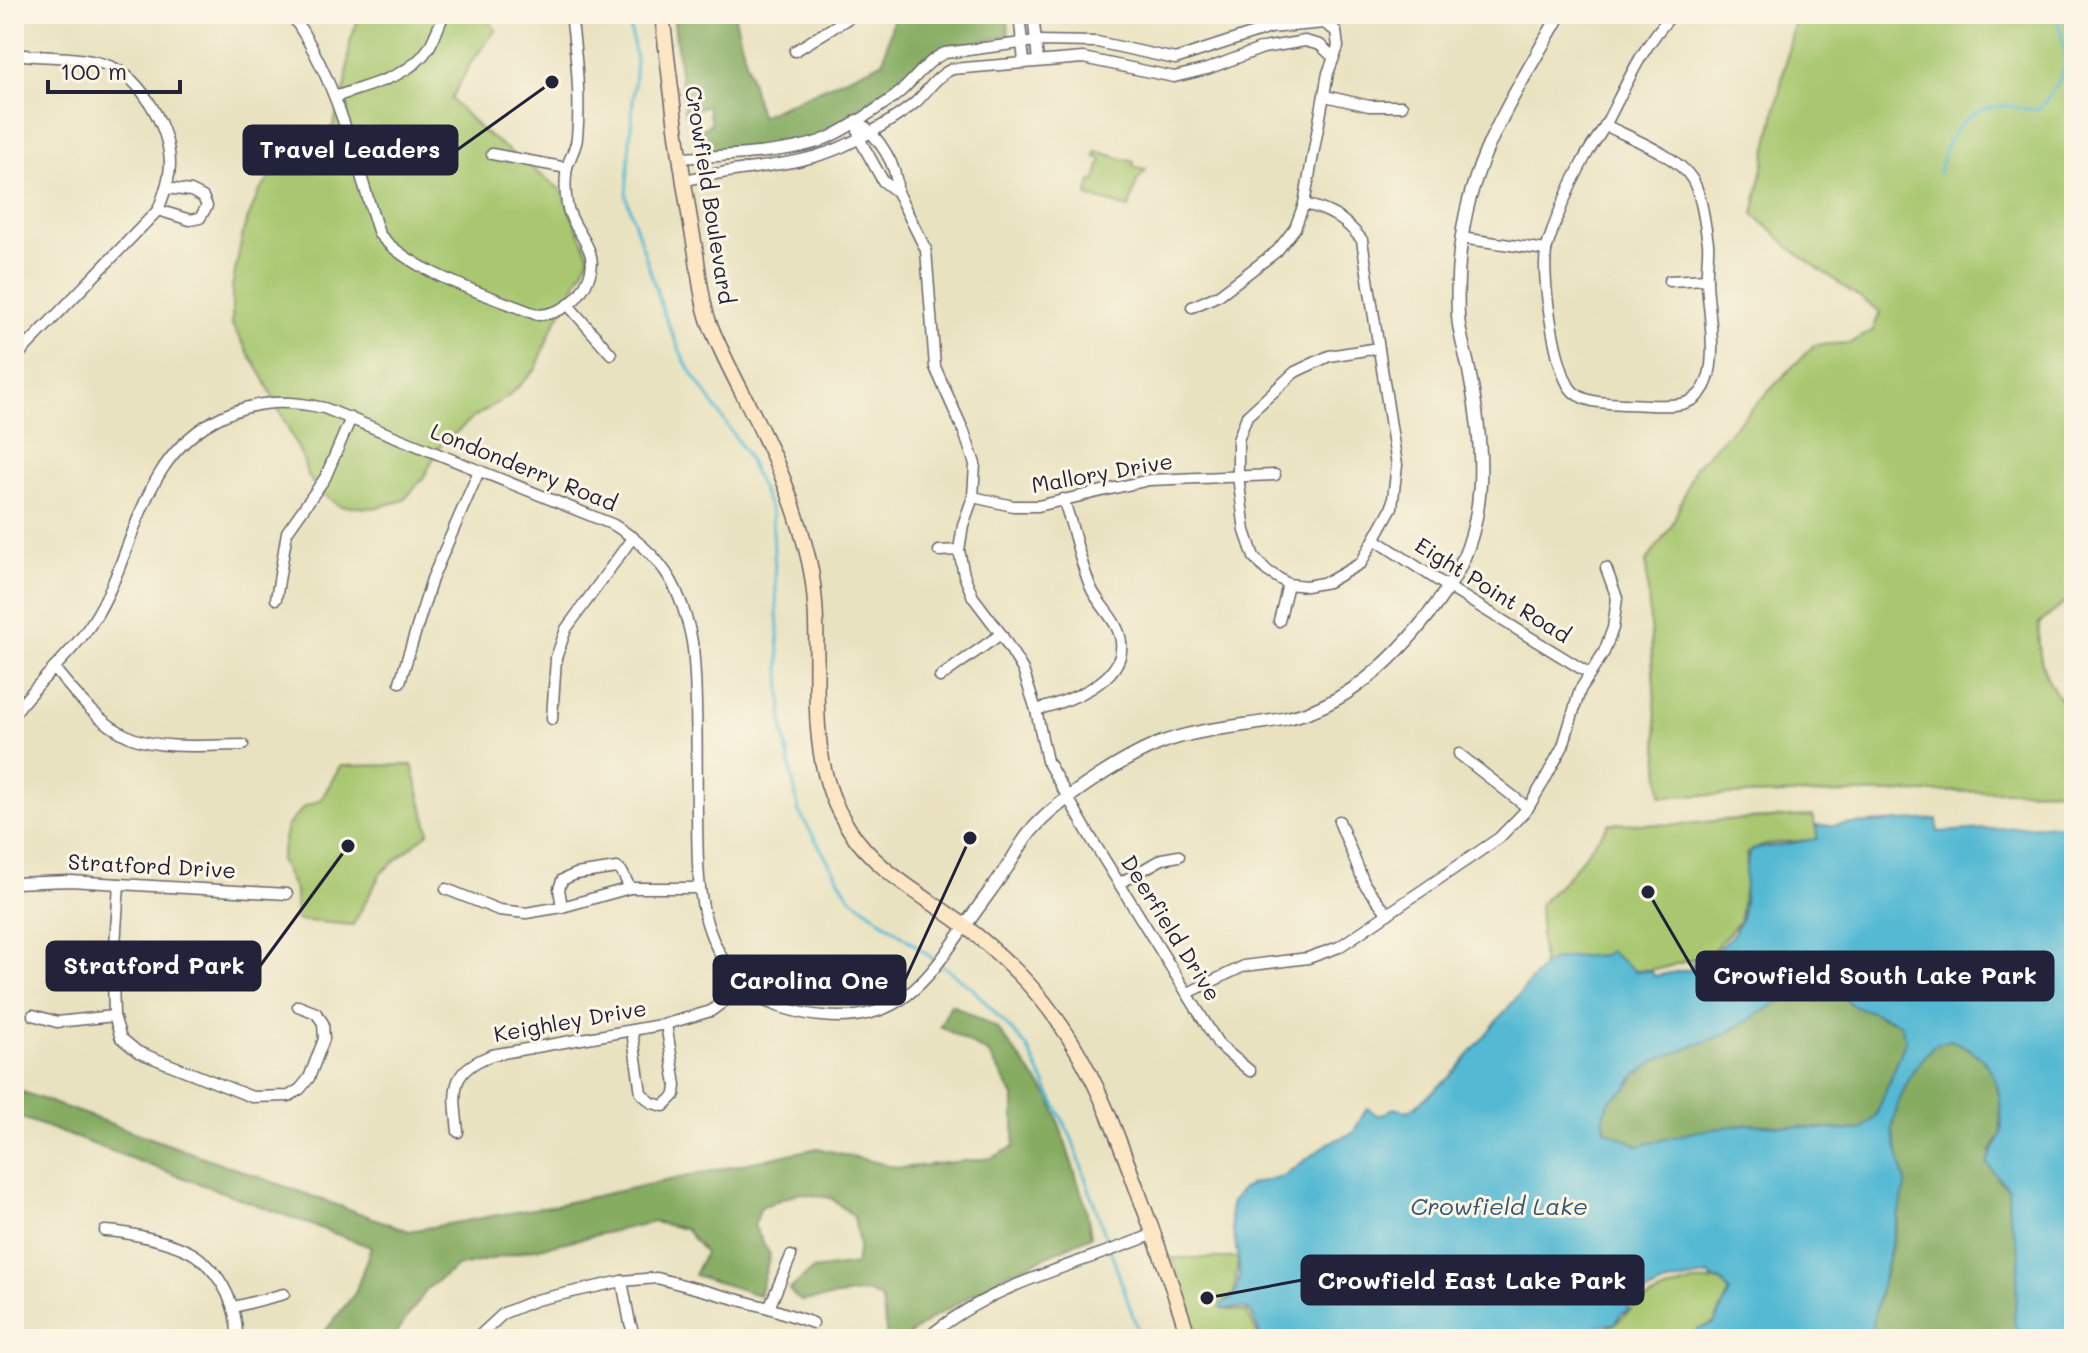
<svg xmlns="http://www.w3.org/2000/svg" width="2088" height="1353" font-family="Mali,sans-serif">
<style>
.green{fill:#a8c76f;stroke:#657455;stroke-width:2}
.forest{fill:#86ac62;stroke:#54674e;stroke-width:2}
.water{fill:#55b9d3;stroke:#3c6e87;stroke-width:2;fill-rule:evenodd}
.lines{fill:none;stroke-linecap:round;stroke-linejoin:round}
.stream{stroke:#55b9d3;stroke-width:3}
.minor-casing{stroke:#68656a;stroke-width:13}
.tertiary-casing{stroke:#68656a;stroke-width:15}
.secondary-casing{stroke:#68656a;stroke-width:17}
.minor{stroke:#fff;stroke-width:10}
.tertiary{stroke:#fff;stroke-width:12}
.secondary{stroke:#fce6c4;stroke-width:14}
.labels{text-anchor:middle;stroke-width:6;stroke-linejoin:round;paint-order:stroke}
.street-label{font-size:22px;fill:#22223b;stroke:#fcf5e5}
.water-label{font-size:24px;font-style:italic;fill:#345770;stroke:#fcf5e5}
.leader{fill:none;stroke:#22223b;stroke-width:3}
.callout-dot{fill:#22223b;stroke:#fcf5e5;stroke-width:3}
.callout{fill:#22223b;stroke:#22223b;stroke-width:3}
.callout-label{font-size:24px;text-anchor:middle;font-weight:bold;fill:#fff}
</style>
<rect width="100%" height="100%" fill="#fcf5e5"/>
<filter id="ink" filterUnits="userSpaceOnUse"><feTurbulence type="fractalNoise" baseFrequency=".0125" numOctaves="2"/><feDisplacementMap in="SourceGraphic" scale="16" xChannelSelector="R" yChannelSelector="G"/><feConvolveMatrix kernelMatrix="1 2 1 2 8 2 1 2 1" color-interpolation-filters="sRGB"/></filter>
<filter id="wash" filterUnits="userSpaceOnUse"><feTurbulence type="fractalNoise" baseFrequency=".006" numOctaves="4" result="noise"/><feDisplacementMap in="SourceGraphic" scale="32" xChannelSelector="R" yChannelSelector="G"/><feGaussianBlur stdDeviation="1.8" result="paint"/><feColorMatrix in="noise" values="0 0 0 0 0 0 0 0 0 0 0 0 0 0 0 0 0 1.4 0 .05"/><feComposite in="paint" operator="in"/></filter>
<g filter="url(#wash)">
<rect width="100%" height="100%" fill="#e9e2c0"/>
<!-- green -->
<g class="green">
<polygon points="360,14 484,14 496,30 472,61 451,99 480,129 561,190 590,257 550,333 536,369 509,396 474,417 440,446 424,477 404,500 374,508 340,506 318,491 307,474 303,459 264,379 232,325 232,287 244,228 259,192 279,167 313,149 333,126 346,85 350,42"/>
<path d="M1796,14H2074V595L2039,624C2036,665 2048,686 2074,717V790L1661,796L1646,562L1671,527L1695,467L1814,345L1851,343L1873,330L1880,312L1795,252L1753,214Z"/>
<polygon points="1096,151 1134,162 1133,167 1146,170 1137,181 1129,208 1087,196 1091,181 1095,182 1102,159 1095,157"/>
<polygon points="412,765 429,832 381,873 353,925 296,920 295,891 280,860 287,826 305,806 321,800 340,766"/>
<path d="M1813,816L1818,839C1797,842 1763,840 1747,854L1746,879L1739,922L1710,954L1663,968L1626,972L1543,971L1539,905L1569,875L1610,823L1678,825L1723,820Z"/>
<polygon points="1172,1258 1238,1258 1234,1294 1221,1305 1223,1309 1247,1312 1260,1339 1198,1339"/>
<polygon points="1722,1281 1730,1291 1714,1324 1699,1329 1687,1339 1588,1339 1616,1323 1638,1303 1670,1289 1694,1282"/>
</g>
<!-- forest -->
<g class="forest">
<polygon points="673,14 734,14 760,116 883,62 894,16 1007,14 1009,36 938,50 816,140 705,155 693,136 711,123 707,105 685,114"/>
<polygon points="1842,995 1879,1016 1900,1023 1906,1040 1875,1118 1859,1131 1748,1124 1639,1146 1605,1130 1603,1114 1611,1099 1627,1089 1634,1076 1659,1059 1724,1035 1789,996"/>
<polygon points="951,1004 997,1028 1051,1099 1086,1207 1091,1236 1010,1273 931,1319 903,1339 887,1339 882,1300 868,1292 801,1301 789,1290 812,1270 856,1264 859,1245 854,1217 831,1198 798,1193 761,1207 754,1226 770,1255 759,1295 694,1275 705,1253 685,1229 653,1222 456,1267 428,1288 392,1339 319,1339 355,1293 371,1247 14,1115 14,1089 409,1231 555,1205 817,1148 900,1168 992,1158 1014,1147 1014,1097 989,1054 940,1026"/>
<polygon points="1950,1040 1972,1048 1993,1072 2000,1099 2001,1135 1990,1152 1998,1179 2008,1189 2009,1214 2020,1253 2014,1320 2019,1339 1879,1339 1872,1326 1898,1221 1898,1155 1892,1130 1898,1103 1912,1072 1933,1045"/>
</g>
<!-- water -->
<path class="water" d="M1937,819L1938,832L2054,825L2074,827V1339H2019L2014,1320L2020,1253L2009,1214L2008,1189L1987,1164C1990,1153 1997,1146 2001,1136C2003,1129 2001,1118 2001,1111C1999,1073 1985,1053 1950,1040L1933,1046L1912,1072L1898,1103L1892,1130L1906,1183L1872,1325L1879,1339H1687L1699,1329L1714,1324L1730,1292L1721,1281L1711,1279L1710,1275L1667,1283L1640,1296H1634L1628,1303L1629,1310L1621,1314L1616,1323L1597,1327L1583,1339H1262L1251,1312L1244,1308L1222,1309L1221,1304C1224,1302 1229,1301 1232,1297C1249,1277 1230,1233 1230,1210L1232,1202L1242,1189L1251,1184L1283,1176L1329,1143L1353,1133L1367,1108L1379,1116L1394,1108L1406,1111L1412,1109L1450,1077L1544,965L1553,960L1568,957L1603,955L1609,951L1635,971H1652L1654,976L1693,969L1692,963C1707,961 1714,953 1724,944C1756,915 1737,883 1751,850L1817,839V826ZM1842,995L1850,1004L1900,1023L1906,1040L1875,1118L1859,1131L1748,1124L1693,1132L1639,1146L1605,1130L1603,1114L1611,1099L1627,1089L1634,1076L1659,1059L1724,1035L1789,996Z"/>
<g class="lines">
<!-- stream -->
<g class="stream">
<polyline points="628,14 636,59 626,196 664,314 685,362 745,452 772,513 783,729 799,812 849,896 936,961"/>
<path d="M1939,173C1945,137 1964,107 2005,106C2016,106 2026,110 2037,110C2071,74 2070,59 2055,14"/>
<polyline points="942,965 972,988 1027,1047 1072,1139 1141,1339"/>
</g>
</g>
</g>
<g filter="url(#ink)">
<g class="lines">
<defs>
<g id="minor">
<path d="M291,14C337,79 355,160 379,234C413,274 489,295 538,315C562,314 580,300 589,277C601,248 571,231 567,204C565,192 565,179 567,167C570,157 576,148 577,138C581,97 576,54 571,14"/>
<polyline points="1019,14 1024,62"/>
<polyline points="1033,14 1038,61"/>
<polyline points="795,51 855,14"/>
<path d="M14,54C44,58 84,55 112,67C143,80 169,129 170,163C170,179 164,195 158,210L19,354L14,363"/>
<polyline points="1325,96 1369,106 1402,106"/>
<path d="M335,97C366,85 409,78 428,49C435,38 439,25 444,14"/>
<path d="M1605,125C1630,138 1677,155 1692,179C1702,195 1705,225 1708,243C1709,255 1706,268 1707,280C1707,313 1729,395 1681,404C1664,407 1644,404 1627,404C1610,403 1581,404 1570,388C1555,366 1540,272 1547,247C1555,221 1569,187 1582,163C1589,148 1600,136 1607,122C1627,83 1643,45 1673,14"/>
<polyline points="492,154 567,168"/>
<path d="M679,158C717,156 784,154 820,141C842,133 874,111 894,97C912,84 925,61 945,53L1036,41L1097,42L1175,59L1270,28L1324,23L1336,31L1338,47L1328,73L1304,204L1295,228L1277,251L1219,295L1192,307"/>
<path d="M683,181C739,165 799,170 852,142C874,131 897,118 916,102C928,91 936,76 952,69L1083,58L1174,77L1207,69L1263,48L1305,41L1320,45L1332,56"/>
<path d="M897,192C899,166 878,136 857,120L859,138L883,181L897,192L926,250L935,367L964,432L975,464L973,497L963,525L959,550L964,575L973,597L1001,634L1023,670L1036,710L1047,761L1091,838L1219,1045L1250,1071"/>
<path d="M1304,204C1330,210 1345,219 1362,240L1397,465L1392,507L1361,563L1328,582L1306,586L1288,584L1267,571L1254,557L1245,531L1238,476V440L1247,416L1295,372L1329,356L1378,348"/>
<polyline points="158,210 190,220 200,218 207,206 203,197 191,191 166,188"/>
<polyline points="1461,238 1546,250"/>
<polyline points="1669,281 1707,279"/>
<polyline points="569,306 611,354"/>
<polyline points="973,497 1013,506 1038,506 1149,480 1275,475"/>
<polyline points="1376,540 1448,587 1590,674"/>
<polyline points="939,551 959,550"/>
<polyline points="276,599 287,532 325,478 351,418"/>
<polyline points="1279,621 1288,584"/>
<path d="M54,668C75,694 100,725 132,738C165,750 208,745 243,745"/>
<polyline points="940,677 1001,634"/>
<polyline points="400,682 432,579 479,471"/>
<path d="M1036,710C1066,702 1126,682 1121,642C1119,621 1099,606 1091,588C1079,560 1074,528 1063,499"/>
<path d="M14,714C37,681 71,656 93,621C138,551 137,456 223,416C258,400 287,400 324,408L614,525C640,541 663,562 676,590C685,610 693,637 694,660C698,712 696,765 697,817C698,875 696,924 732,973C735,977 738,984 742,988C760,1003 799,1014 822,1016C898,1024 926,982 965,926"/>
<polyline points="552,719 556,658 566,629 633,537"/>
<polyline points="1459,754 1528,808"/>
<polyline points="1339,821 1365,885 1388,914"/>
<polyline points="14,883 70,881 287,894"/>
<polyline points="1120,883 1162,859 1179,856"/>
<polyline points="119,884 113,977 114,1016 121,1038 138,1052 252,1097 289,1096 300,1089 309,1078 324,1039 323,1023 316,1013 298,1006"/>
<polyline points="446,889 499,910 526,913 562,907 630,888 698,888"/>
<polyline points="562,907 559,889 562,880 576,874 617,868 622,872 630,888"/>
<polyline points="1188,993 1244,966 1308,958 1339,947 1499,838 1528,808 1543,783 1563,746 1580,690 1604,652 1613,628 1617,598 1606,568"/>
<polyline points="33,1015 57,1022 114,1016"/>
<polyline points="632,1031 641,1093 652,1103 664,1106 675,1095 676,1085 666,1024"/>
<path d="M458,1132C454,1091 448,1071 492,1055L666,1024L711,1011L742,988"/>
<path d="M105,1231C128,1232 181,1243 199,1258C223,1276 238,1309 237,1339"/>
<polyline points="622,1281 630,1323 636,1339"/>
<polyline points="234,1307 284,1294"/>
<polyline points="769,1308 791,1256"/>
<polyline points="476,1339 504,1313 536,1300 622,1281 657,1278 769,1308 813,1323"/>
<path d="M926,1339C990,1283 1076,1266 1154,1234"/>
</g>
<path id="tertiary" d="M965,926C979,906 994,886 1008,866C1016,854 1022,841 1032,830C1058,800 1120,760 1158,744C1197,728 1242,727 1283,719C1354,705 1409,645 1447,589C1490,525 1484,448 1470,376C1467,356 1459,336 1458,316C1457,291 1458,261 1462,236C1473,153 1520,86 1560,14"/>
<path id="secondary" d="M662,14C671,90 680,166 694,242C699,268 700,297 709,322C724,361 746,398 764,436C783,475 799,518 809,561C829,650 796,749 849,829C877,872 922,894 962,924C981,938 1001,956 1018,973C1082,1038 1107,1108 1138,1192C1156,1240 1174,1289 1189,1339"/>
</defs>
<!-- minor casing -->
<use href="#minor" class="minor-casing"/>
<!-- tertiary casing -->
<use href="#tertiary" class="tertiary-casing"/>
<!-- secondary casing -->
<use href="#secondary" class="secondary-casing"/>
<!-- minor -->
<use href="#minor" class="minor"/>
<!-- tertiary -->
<use href="#tertiary" class="tertiary"/>
<!-- secondary -->
<use href="#secondary" class="secondary"/>
</g>
</g>
<g class="labels">
<!-- street labels -->
<g class="street-label">
<text transform="translate(710 195) rotate(81)" y="8">Crowfield Boulevard</text>
<text transform="translate(524 467) rotate(22)" y="8">Londonderry Road</text>
<text transform="translate(1102 473) rotate(-10)" y="8">Mallory Drive</text>
<text transform="translate(1493 590) rotate(32)" y="8">Eight Point Road</text>
<text transform="translate(152 866) rotate(3)" y="8">Stratford Drive</text>
<text transform="translate(1171 928) rotate(58)" y="8">Deerfield Drive</text>
<text transform="translate(570 1021) rotate(-10)" y="8">Keighley Drive</text>
</g>
<!-- water labels -->
<g class="water-label">
<text x="1499" y="1215">Crowfield Lake</text>
</g>
</g>
<!-- callouts -->
<path class="leader" d="M552 82L457 150M348 846L260 966M1648 892L1697 976M970 838L905 980M1207 1298L1302 1280"/>
<g class="callout-dot">
<circle cx="552" cy="82" r="8"/>
<circle cx="348" cy="846" r="8"/>
<circle cx="1648" cy="892" r="8"/>
<circle cx="970" cy="838" r="8"/>
<circle cx="1207" cy="1298" r="8"/>
</g>
<g class="callout">
<rect x="244" y="126" width="213" height="48" rx="8"/>
<rect x="47" y="942" width="213" height="48" rx="8"/>
<rect x="1697" y="952" width="356" height="48" rx="8"/>
<rect x="714" y="956" width="191" height="48" rx="8"/>
<rect x="1302" y="1256" width="341" height="48" rx="8"/>
</g>
<g class="callout-label">
<text x="350" y="158">Travel Leaders</text>
<text x="154" y="974">Stratford Park</text>
<text x="1875" y="984">Crowfield South Lake Park</text>
<text x="809" y="989">Carolina One</text>
<text x="1472" y="1289">Crowfield East Lake Park</text>
</g>
<!-- margin -->
<rect width="2088" height="1353" fill="none" stroke="#fcf5e5" stroke-width="48"/>
<!-- scale -->
<path d="M48 80v12h132v-12" fill="none" stroke="#22223b" stroke-width="4"/>
<text x="60" y="80" font-size="24" fill="#22223b" stroke="#fcf5e5" stroke-width="6" paint-order="stroke">100 m</text>
</svg>
